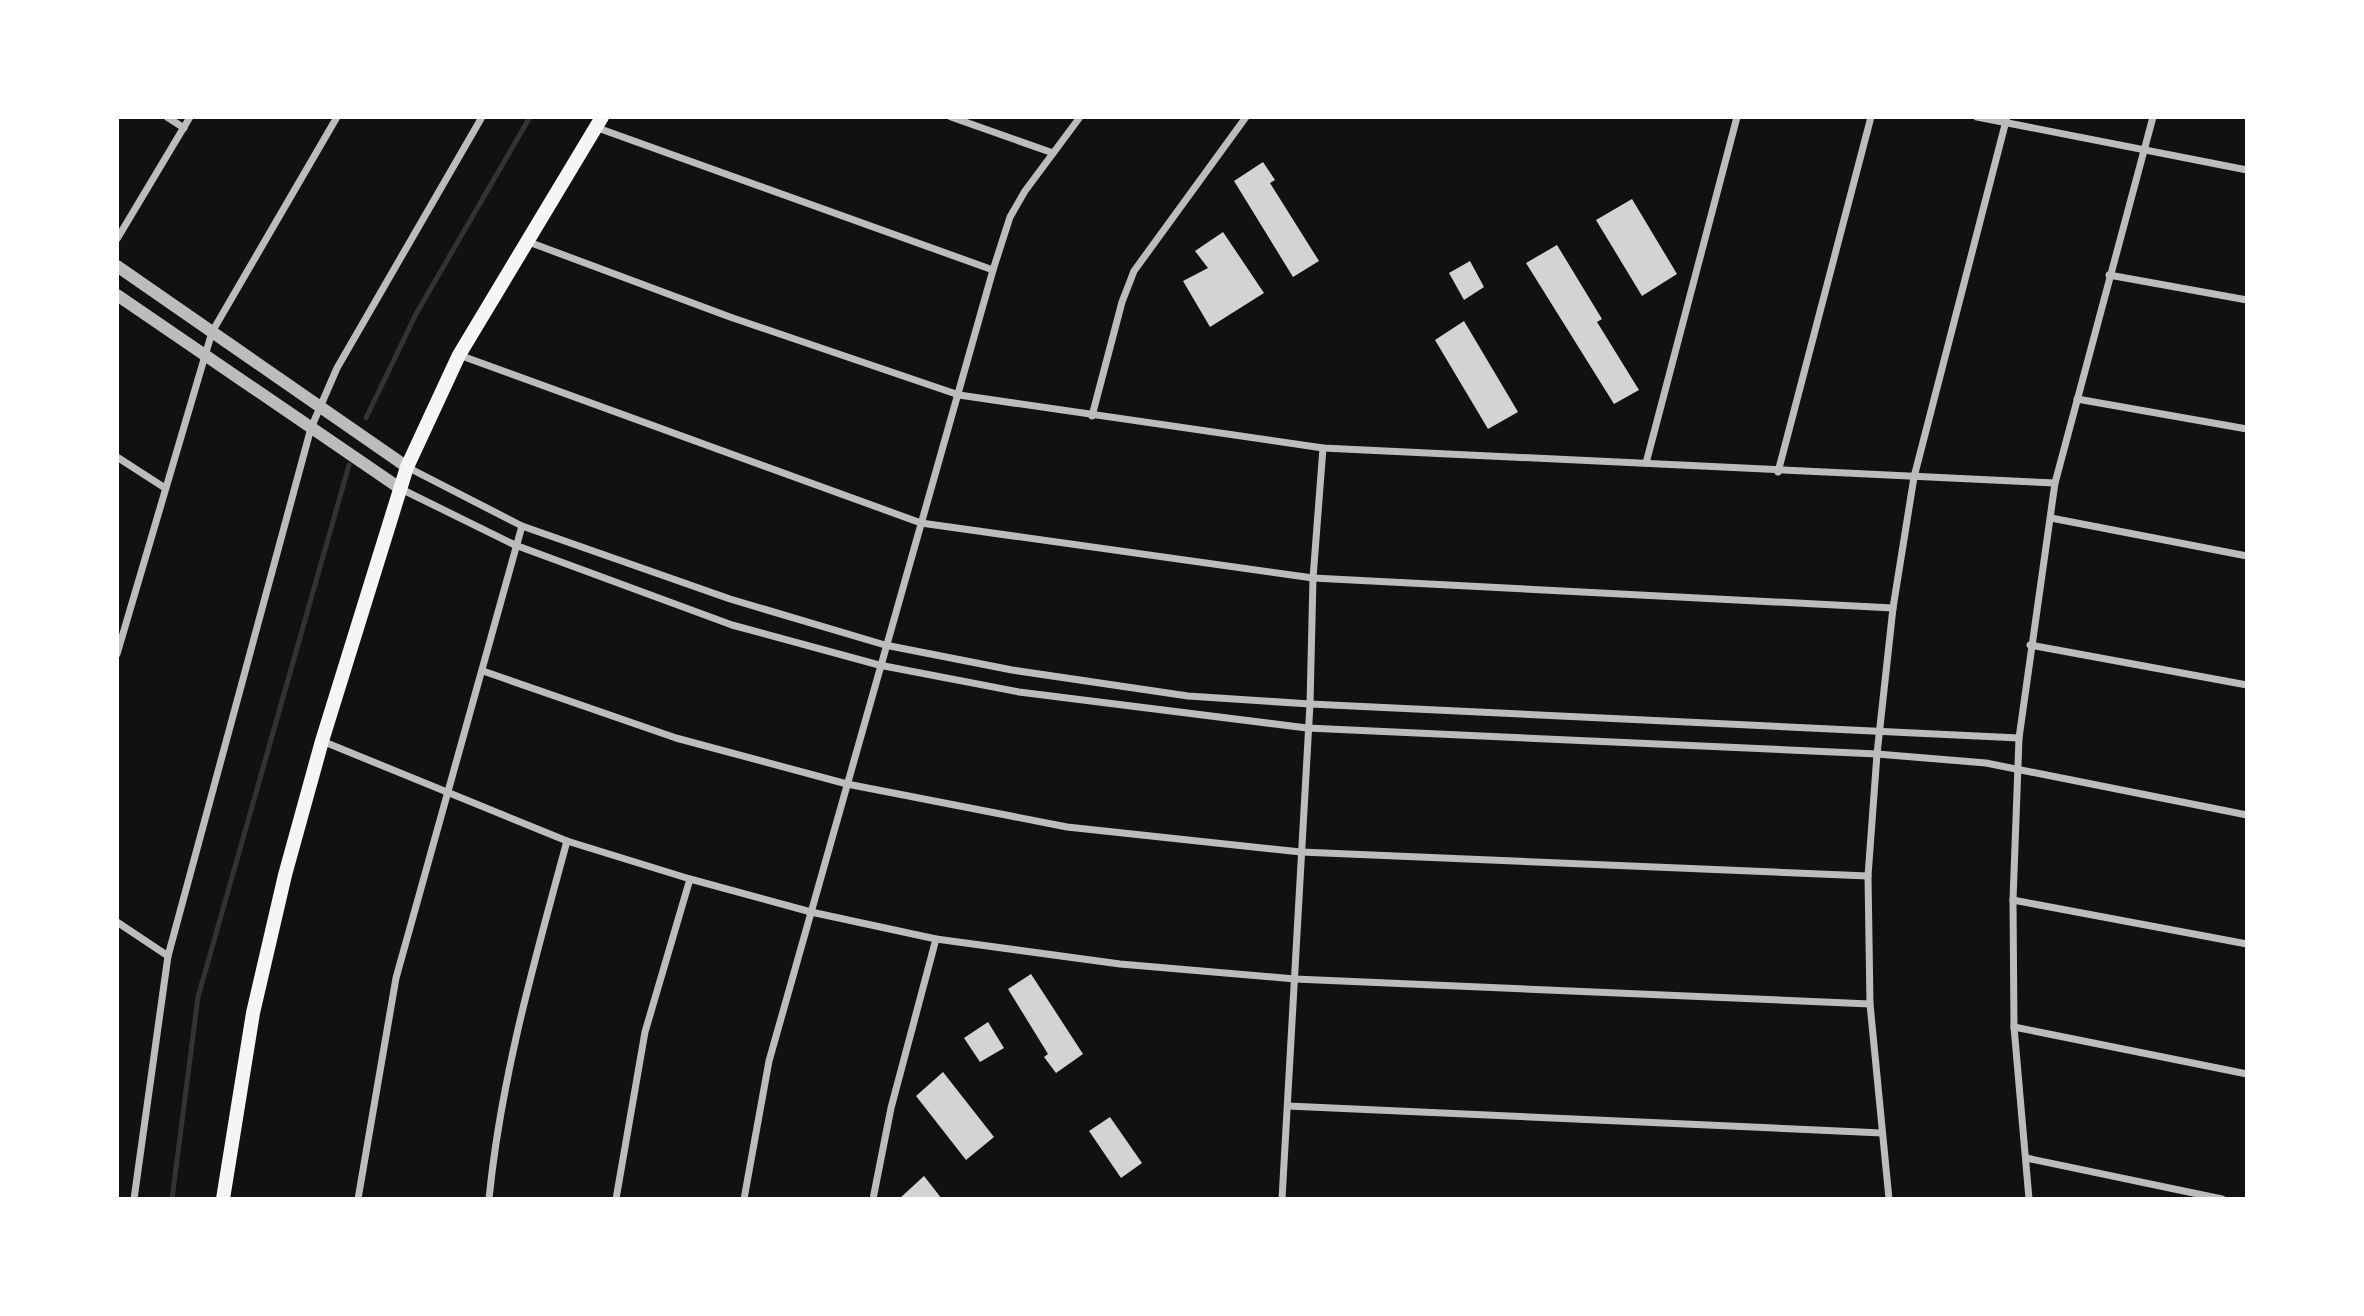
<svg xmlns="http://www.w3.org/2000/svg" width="2364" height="1316" font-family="'Asap Condensed',sans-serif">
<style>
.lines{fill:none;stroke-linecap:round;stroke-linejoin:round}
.stream{stroke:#333;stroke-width:5}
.building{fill:#d3d3d3}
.minor{stroke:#bcbcbc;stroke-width:7}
.tertiary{stroke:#bcbcbc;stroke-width:12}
.secondary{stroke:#f5f5f5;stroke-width:14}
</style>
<rect width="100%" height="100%" fill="#111"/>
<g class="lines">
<!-- stream -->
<g class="stream">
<polyline points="366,418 416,314 530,117"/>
<polyline points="172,1199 198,997 349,465"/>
</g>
</g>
<!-- building -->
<g class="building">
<polygon points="1263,162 1275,180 1270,183 1319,261 1293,277 1234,181"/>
<polygon points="1632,199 1677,274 1642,296 1596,220"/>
<polygon points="1223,232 1264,293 1210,327 1183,281 1208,268 1195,251"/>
<polygon points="1557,245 1602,319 1597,322 1639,390 1614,404 1526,263"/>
<polygon points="1470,261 1484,287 1464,300 1449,273"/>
<polygon points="1464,321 1518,412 1488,429 1435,340"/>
<polygon points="1031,974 1083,1054 1056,1073 1044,1057 1048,1054 1008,989"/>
<polygon points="988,1022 1004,1048 980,1062 964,1038"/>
<polygon points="943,1072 994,1137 966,1160 916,1096"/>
<polygon points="1110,1117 1142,1163 1121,1178 1089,1131"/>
<polygon points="924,1176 942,1199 899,1199"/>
</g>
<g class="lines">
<!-- minor -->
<g class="minor">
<polyline points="167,117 184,128"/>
<polyline points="951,117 1053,153"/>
<polyline points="1977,117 2247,170"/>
<polyline points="595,127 993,270"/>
<polyline points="117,239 190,117"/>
<polyline points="526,241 730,317 959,395 1323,448 2055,483"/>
<polyline points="2109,275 2247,300"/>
<polyline points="459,355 921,523 1313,578 1893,608"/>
<polyline points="2077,399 2247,429"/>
<polyline points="1092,416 1122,302 1134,271 1246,117"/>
<polyline points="117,457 165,488"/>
<polyline points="1646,463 1737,117"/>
<polyline points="407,467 522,526 730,599 885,645 1012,670 1188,696 1310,704 2019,738"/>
<polyline points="1778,472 1871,117"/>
<polyline points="401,489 515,545 732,625 879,665 1019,692 1307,728 1877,754 1986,763 2247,815"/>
<polyline points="2051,518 2247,556"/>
<polyline points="2030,645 2247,685"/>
<polyline points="117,654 212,332 337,117"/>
<polyline points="483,671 676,738 847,784 1067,827 1301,852 1868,876"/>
<polyline points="322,741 567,841 690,879 811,912 936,939 1120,964 1295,979 1870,1004"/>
<polyline points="2013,900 2247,944"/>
<polyline points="117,922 168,956"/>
<polyline points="2014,1027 2247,1074"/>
<polyline points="1288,1106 1882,1133"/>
<polyline points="2026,1158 2222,1199"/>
<polyline points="134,1199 168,956 311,428 337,368 482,117"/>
<polyline points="358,1199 396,978 522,526"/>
<path d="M489,1199C501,1077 535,959 567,841"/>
<polyline points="616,1199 645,1032 690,879"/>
<polyline points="744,1199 769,1061 993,270 1010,217 1025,191 1080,117"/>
<polyline points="873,1199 891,1108 936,939"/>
<polyline points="1282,1199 1310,704 1313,578 1323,448"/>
<polyline points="1889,1199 1870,1004 1868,876 1877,754 1893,608 1914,477 2007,117"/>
<polyline points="2029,1199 2014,1027 2013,900 2019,738 2055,483 2153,117"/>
</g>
<!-- tertiary -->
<g class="tertiary">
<polyline points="117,266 407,467"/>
<polyline points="117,295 401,489"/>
</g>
<!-- secondary -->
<polyline class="secondary" points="223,1199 253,1013 285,875 322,741 407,467 459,355 602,117"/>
</g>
<!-- border -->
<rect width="2364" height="1316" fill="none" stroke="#ffffff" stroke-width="238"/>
</svg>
